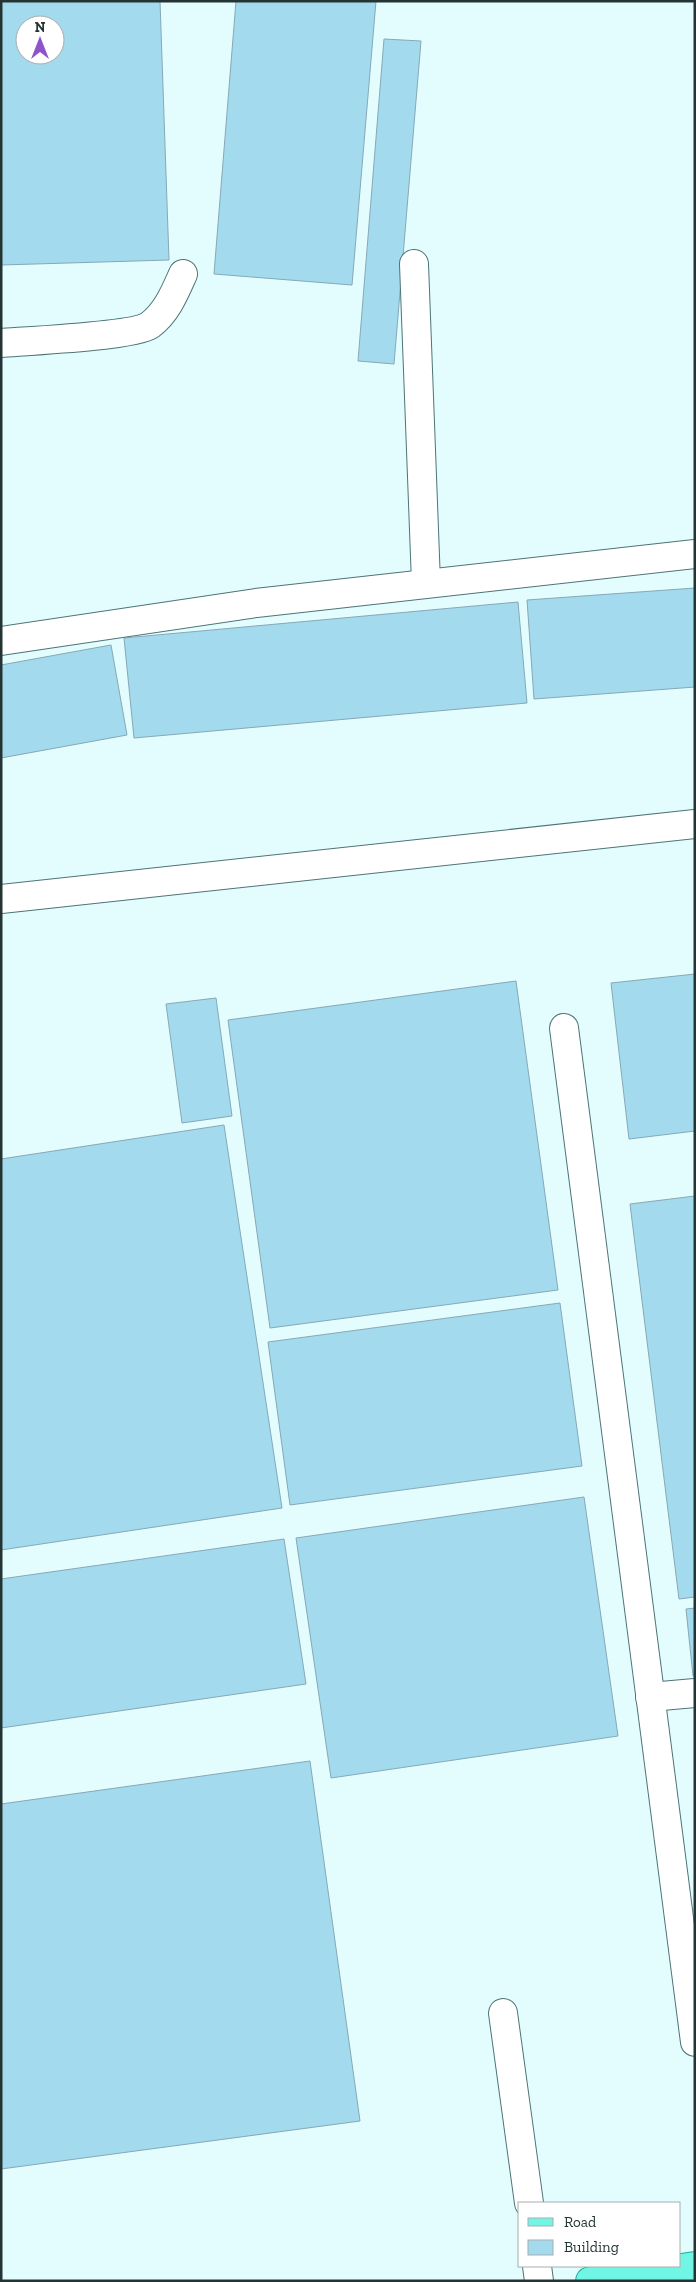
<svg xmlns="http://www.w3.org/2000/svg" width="696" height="2282" font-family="'Zilla Slab',serif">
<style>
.building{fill:#a4daed;stroke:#85a9b6;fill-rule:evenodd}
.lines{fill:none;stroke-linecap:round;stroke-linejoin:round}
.minor-casing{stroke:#4d7476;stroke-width:30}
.major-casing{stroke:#18ae9c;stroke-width:30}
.minor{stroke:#fff;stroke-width:28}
.major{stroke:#71f6e5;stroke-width:28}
</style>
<rect width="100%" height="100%" fill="#e3fcfe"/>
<!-- building -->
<g class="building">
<path d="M1,1H160L169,260L1,265ZM25,25H55V55H25Z"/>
<polygon points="236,1 376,1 352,285 214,274"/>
<polygon points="384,39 421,41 394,364 358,361"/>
<polygon points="695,588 695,687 534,699 527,600"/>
<polygon points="518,602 527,703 134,738 124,638"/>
<polygon points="111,645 127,735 1,758 1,665"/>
<polygon points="695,974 695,1131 629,1139 611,983"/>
<polygon points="516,981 558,1290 270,1328 228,1020"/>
<polygon points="216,998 232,1116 182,1123 166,1004"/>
<polygon points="224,1125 282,1508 1,1550 1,1159"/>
<polygon points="695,1196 695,1597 679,1599 630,1204"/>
<polygon points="560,1303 582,1466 290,1505 268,1342"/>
<polygon points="584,1497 618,1736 331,1778 296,1538"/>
<polygon points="284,1539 306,1684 1,1728 1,1579"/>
<polygon points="695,1608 695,1676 693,1676 686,1609"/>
<polygon points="310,1761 360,2121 1,2169 1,1804"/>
</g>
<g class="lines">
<defs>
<g id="minor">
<polyline points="414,264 426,583"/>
<path d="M1,343C27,341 135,336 150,325C167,312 175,292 183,274"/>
<polyline points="1,641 256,603 695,554"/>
<polyline points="1,899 695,824"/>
<polyline points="564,1028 695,2042"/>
<polyline points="650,1697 695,1693"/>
<polyline points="503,2013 529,2203"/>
<polyline points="537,2266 539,2281"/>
</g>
<polyline id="major" points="590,2281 695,2266"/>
</defs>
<!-- minor casing -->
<use href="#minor" class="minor-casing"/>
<!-- major casing -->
<use href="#major" class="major-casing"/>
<!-- minor -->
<use href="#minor" class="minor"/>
<!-- major -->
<use href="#major" class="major"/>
</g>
<!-- border -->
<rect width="696" height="2282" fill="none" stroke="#243435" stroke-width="5"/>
<!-- legend -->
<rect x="518" y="2202" width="162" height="65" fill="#ffffff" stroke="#a7aeae"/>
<rect x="528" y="2218" width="25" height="8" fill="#71f6e5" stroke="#a7aeae"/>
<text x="564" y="2227" font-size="15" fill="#243435">Road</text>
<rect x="528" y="2240" width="25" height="15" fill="#a4daed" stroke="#a7aeae"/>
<text x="564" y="2252" font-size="15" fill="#243435">Building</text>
<!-- north arrow -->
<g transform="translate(40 40)"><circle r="24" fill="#ffffff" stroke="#a7aeae"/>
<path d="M0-4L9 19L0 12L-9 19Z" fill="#8f54cb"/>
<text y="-8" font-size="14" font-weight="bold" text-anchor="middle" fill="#243435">N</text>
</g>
</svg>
